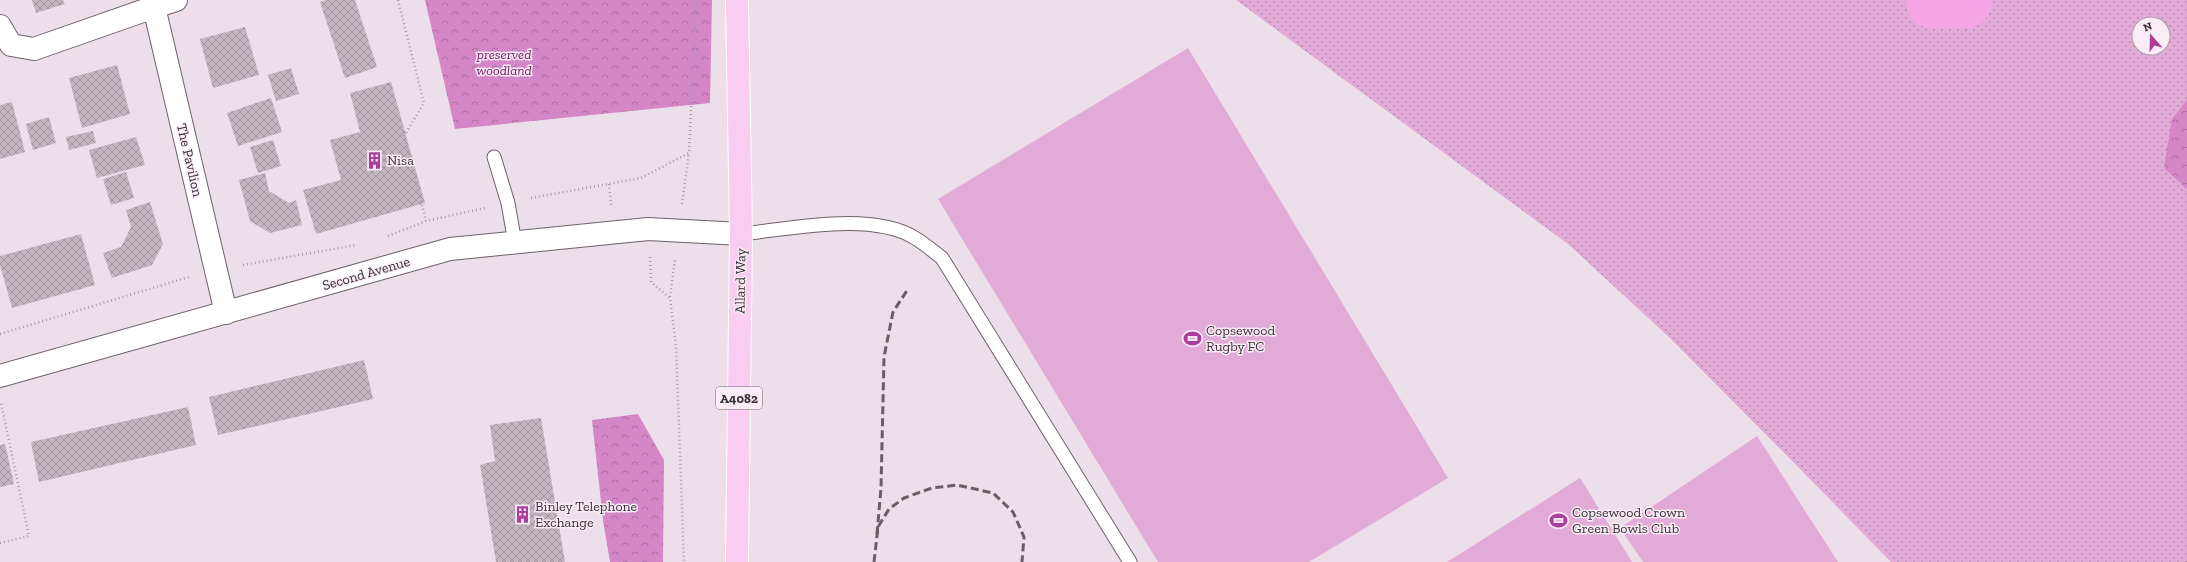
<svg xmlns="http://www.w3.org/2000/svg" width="2187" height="562" font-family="'Zilla Slab',serif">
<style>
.green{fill:url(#green-dots);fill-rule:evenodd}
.forest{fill:url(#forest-crowns)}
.pitch{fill:#e2aad7}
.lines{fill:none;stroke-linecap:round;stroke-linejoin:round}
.river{stroke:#f6a5e7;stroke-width:57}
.building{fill:url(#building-cross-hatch)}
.lane-casing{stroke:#6d616a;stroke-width:15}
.street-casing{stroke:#6d616a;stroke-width:24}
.primary-casing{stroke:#fff;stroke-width:24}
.path{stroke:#a69ca4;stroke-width:2.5;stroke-dasharray:1 3;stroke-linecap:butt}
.lane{stroke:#fff;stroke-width:13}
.street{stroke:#fff;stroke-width:22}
.primary{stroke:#faccf1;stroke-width:22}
.rail{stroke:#665f65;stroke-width:3;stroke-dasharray:8 4;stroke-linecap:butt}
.labels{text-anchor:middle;stroke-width:3;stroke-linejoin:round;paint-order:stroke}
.shield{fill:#faecf7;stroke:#71696f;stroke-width:1}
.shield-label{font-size:13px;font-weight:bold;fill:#363135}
.park-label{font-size:14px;font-style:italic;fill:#711366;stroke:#faecf7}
.street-label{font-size:14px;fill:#363135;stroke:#faecf7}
.poi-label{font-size:14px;fill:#363135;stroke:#faecf7;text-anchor:start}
</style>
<defs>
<pattern id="green-dots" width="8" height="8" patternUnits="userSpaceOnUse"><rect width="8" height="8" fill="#e2aad7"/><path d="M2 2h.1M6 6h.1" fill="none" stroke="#b88baf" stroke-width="1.8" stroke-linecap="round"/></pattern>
<pattern id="forest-crowns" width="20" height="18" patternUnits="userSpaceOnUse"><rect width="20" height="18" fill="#d486c6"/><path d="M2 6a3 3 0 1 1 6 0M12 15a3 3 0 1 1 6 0" fill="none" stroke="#ad6ea2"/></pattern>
<pattern id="building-cross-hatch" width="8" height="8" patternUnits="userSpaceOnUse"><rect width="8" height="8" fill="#c3b6c0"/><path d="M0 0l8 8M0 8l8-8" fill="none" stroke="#9f959d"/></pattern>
</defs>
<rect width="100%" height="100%" fill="#eddfea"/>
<!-- green -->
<path class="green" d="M1236,0H2187V562H1891L1802,471L1671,339L1568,244ZM2139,24H2163V48H2139Z"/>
<!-- forest -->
<g class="forest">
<polygon points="425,0 712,0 710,103 455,129"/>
<polygon points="2187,100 2187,189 2164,168 2172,119"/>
<polygon points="638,414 664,460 663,562 610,562 603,520 592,420"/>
</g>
<!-- pitch -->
<g class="pitch">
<polygon points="1188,48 1448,478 1309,562 1158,562 938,199"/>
<polygon points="1757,436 1838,562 1643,562 1620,528"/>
<polygon points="1580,478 1632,562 1447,562"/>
</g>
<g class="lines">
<!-- river -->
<polyline class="river" points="1934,0 1964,0"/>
</g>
<!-- building -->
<g class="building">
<polygon points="32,0 63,0 65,4 36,13"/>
<polygon points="326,0 355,0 377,67 345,78 320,2"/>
<polygon points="245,27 259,75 213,88 200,39"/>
<polygon points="117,65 130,114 82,128 69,78"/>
<polygon points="291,68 299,94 276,101 268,75"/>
<polygon points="391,82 425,203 316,234 303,190 341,180 330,140 360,132 350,93"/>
<polygon points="271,98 282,132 238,146 227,113"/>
<polygon points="12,102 25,152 0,159 0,105"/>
<polygon points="49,117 56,143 33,150 26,124"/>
<polygon points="93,131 96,143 69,150 66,137"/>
<polygon points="136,137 145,165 97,178 89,150"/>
<polygon points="273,140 281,166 258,173 250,147"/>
<polygon points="126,172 134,198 111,205 103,179"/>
<polygon points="265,173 269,191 289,203 296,200 302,225 270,233 250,221 239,180"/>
<polygon points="150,202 163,244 152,265 112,278 103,253 121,247 131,227 126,210"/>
<polygon points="81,234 95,285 12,308 0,265 0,256"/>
<polygon points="364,360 373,399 218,435 209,397"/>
<polygon points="188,407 196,445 39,482 31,442"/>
<polygon points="541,418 565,562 496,562 480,465 495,461 490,425"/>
<polygon points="5,444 14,484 0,487 0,445"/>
</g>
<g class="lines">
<defs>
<g id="lane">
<polyline points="494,157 508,203 515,243"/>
<path d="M741,234C790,229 872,211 915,238C925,244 934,252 942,258L1130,562"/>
</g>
<g id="street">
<polyline points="154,7 176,0"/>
<polyline points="0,26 11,45 34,49 154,7 226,313"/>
<polyline points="0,376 450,249 648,229 741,234"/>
</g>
<polyline id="primary" points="737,562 741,234 737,0"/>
</defs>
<!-- lane casing -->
<use href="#lane" class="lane-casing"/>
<!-- street casing -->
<use href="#street" class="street-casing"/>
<!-- primary casing -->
<use href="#primary" class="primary-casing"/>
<!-- path -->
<g class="path">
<polyline points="398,0 424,103 404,136 426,221"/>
<polyline points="609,184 611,205"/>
<polyline points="531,198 641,178 689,153 696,0"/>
<polyline points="682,204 689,153"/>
<polyline points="388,236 426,221 485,208"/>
<polyline points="650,257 651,282 670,298 676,346 684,562"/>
<polyline points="243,265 356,245"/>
<polyline points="670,297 675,259"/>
<polyline points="0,334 189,277"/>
<polyline points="0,543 29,536 1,403"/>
</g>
<!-- lane -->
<use href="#lane" class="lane"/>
<!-- street -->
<use href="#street" class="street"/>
<!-- primary -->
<use href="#primary" class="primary"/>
<!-- rail -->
<g class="rail">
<polyline points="877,534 881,488 884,357 893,312 908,289"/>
<polyline points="874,562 878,527 889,509 904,498 932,488 957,485 993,493 1013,512 1024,537 1022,562"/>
</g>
</g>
<!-- icons -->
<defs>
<symbol id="building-bare" viewBox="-9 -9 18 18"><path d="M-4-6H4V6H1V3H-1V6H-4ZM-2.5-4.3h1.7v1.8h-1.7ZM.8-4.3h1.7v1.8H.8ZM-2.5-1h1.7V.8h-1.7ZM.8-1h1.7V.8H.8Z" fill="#ac3f9e" stroke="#faecf7" stroke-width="2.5" paint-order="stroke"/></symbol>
<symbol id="stadium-bare" viewBox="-9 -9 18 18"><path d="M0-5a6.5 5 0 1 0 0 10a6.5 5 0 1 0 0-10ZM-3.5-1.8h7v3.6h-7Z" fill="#ac3f9e" stroke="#faecf7" stroke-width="2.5" paint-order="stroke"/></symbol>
</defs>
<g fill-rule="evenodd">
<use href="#building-bare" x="362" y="148" width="25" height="25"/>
<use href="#stadium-bare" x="1180" y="326" width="25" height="25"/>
<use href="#building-bare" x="510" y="502" width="25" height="25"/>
<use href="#stadium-bare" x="1546" y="508" width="25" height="25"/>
</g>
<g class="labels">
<!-- shield labels -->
<rect class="shield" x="716" y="387" width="46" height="22" rx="3"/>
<g class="shield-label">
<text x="739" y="403">A4082</text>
</g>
<!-- park labels -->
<g class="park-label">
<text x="504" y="59">preserved<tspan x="504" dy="16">woodland</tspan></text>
</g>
<!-- street labels -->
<g class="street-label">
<text transform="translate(190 160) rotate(77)" y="5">The Pavilion</text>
<text transform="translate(366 273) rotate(-16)" y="5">Second Avenue</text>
<text transform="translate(740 281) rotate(-89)" y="5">Allard Way</text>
</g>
<!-- poi labels -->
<g class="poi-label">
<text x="387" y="165">Nisa</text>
<text x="1206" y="335">Copsewood<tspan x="1206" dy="16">Rugby FC</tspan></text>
<text x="535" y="511">Binley Telephone<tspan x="535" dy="16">Exchange</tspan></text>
<text x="1572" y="517">Copsewood Crown<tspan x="1572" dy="16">Green Bowls Club</tspan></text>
</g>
</g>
<!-- north arrow -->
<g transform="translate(2151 36) rotate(340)"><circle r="19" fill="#faecf7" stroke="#aca1a9"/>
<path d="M0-3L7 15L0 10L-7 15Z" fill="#ac3f9e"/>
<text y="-6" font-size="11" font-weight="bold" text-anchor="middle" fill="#363135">N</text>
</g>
</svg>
